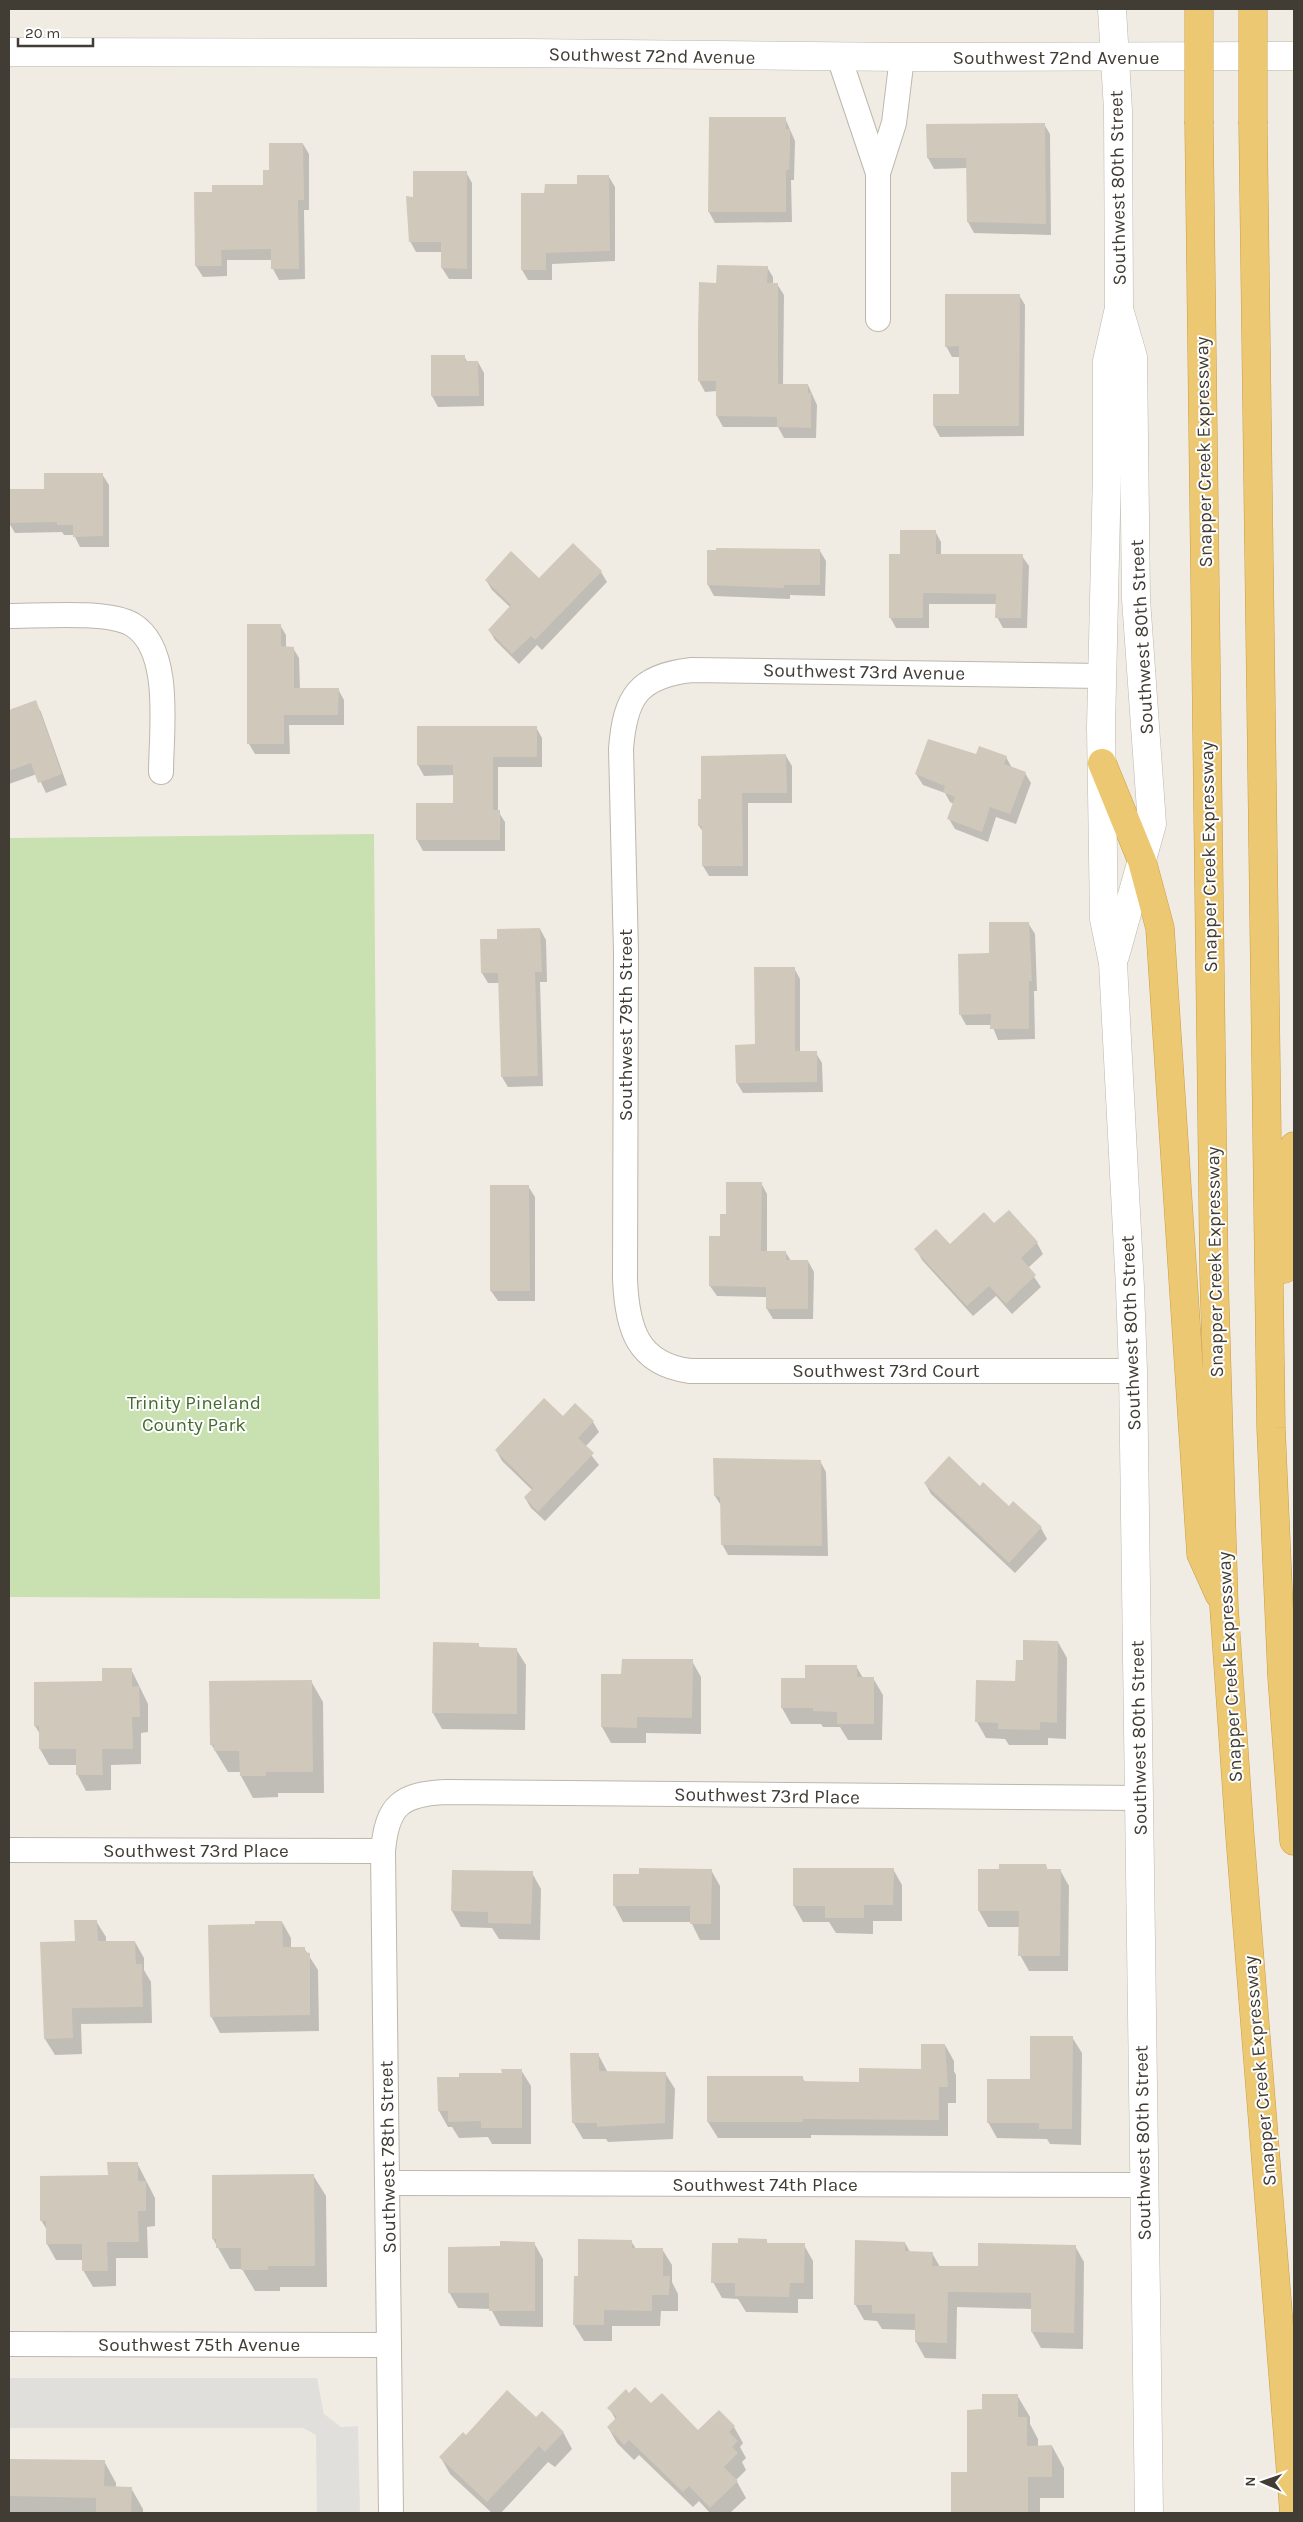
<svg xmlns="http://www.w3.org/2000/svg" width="1303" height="2522" font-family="Karla,sans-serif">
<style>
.green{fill:#c9e0b1}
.parking{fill:#e1dfdc}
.shadow{fill:#0003}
.building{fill:#d0c8bb}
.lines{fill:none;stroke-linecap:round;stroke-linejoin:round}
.minor-casing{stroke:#bdb7ab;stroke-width:26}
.tertiary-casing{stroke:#bdb7ab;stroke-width:29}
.motorway-casing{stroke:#ca9d43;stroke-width:29}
.minor{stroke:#fff;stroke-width:24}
.tertiary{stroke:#fff;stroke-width:28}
.motorway{stroke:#edc872;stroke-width:28}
.motorway-bridge-casing{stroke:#ca9d43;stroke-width:29;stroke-linecap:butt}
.motorway-bridge{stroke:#edc872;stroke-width:28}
.labels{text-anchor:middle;stroke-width:4;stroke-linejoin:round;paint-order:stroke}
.street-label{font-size:19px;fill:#413d35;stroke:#fff}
.park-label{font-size:19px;fill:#446b2f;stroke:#fff}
</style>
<rect width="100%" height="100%" fill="#f0ece4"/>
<!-- green -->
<polygon class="green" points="374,834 380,1599 9,1597 9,838"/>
<!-- parking -->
<polygon class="parking" points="9,2378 317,2378 324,2414 341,2427 358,2426 360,2513 317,2513 316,2435 303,2428 9,2428"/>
<!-- shadow -->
<g class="shadow">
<polygon points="785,118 795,141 794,180 791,180 792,222 715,223 709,212"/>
<polygon points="1044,124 1050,134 1051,235 974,233 968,222 968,168 934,169 928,158"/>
<polygon points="303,144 309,154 309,210 304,210 305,279 279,280 273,269 273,260 227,260 227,276 203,277 196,266 214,193 265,186 271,171"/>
<polygon points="466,172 472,183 472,279 449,279 442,268 443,252 416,252 410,241 414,198"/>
<polygon points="609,177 615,187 615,261 552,264 552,280 528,280 522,270 546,194"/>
<polygon points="767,267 773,277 773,284 777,284 784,295 783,385 808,385 817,405 816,438 784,438 778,427 723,427 717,416 717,391 705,392 699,381 718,284"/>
<polygon points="1019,295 1025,305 1024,436 940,437 934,426 960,395 960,357 952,357 946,346"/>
<polygon points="464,356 468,363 478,362 484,373 484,406 438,407 432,396 432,357"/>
<polygon points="102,474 109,485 109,547 80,547 74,535 64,535 62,532 15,533 9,523 9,490 45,490"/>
<polygon points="935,531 941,542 941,555 1022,556 1029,566 1027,628 1003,628 997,617 997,604 929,604 929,628 896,628 890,617 901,555"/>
<polygon points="708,551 820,551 826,561 825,596 790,595 790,599 714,596 708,585"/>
<polygon points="601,572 607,582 542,650 537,645 519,664 495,640 489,630 510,607 492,590 486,580 539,580"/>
<polygon points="280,625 286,635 286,648 293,648 299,658 300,689 338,689 344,700 344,725 289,725 290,754 255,754 249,744"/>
<polygon points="35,702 41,712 67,785 46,793 37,774 9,784 9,711"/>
<polygon points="536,727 542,738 542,767 498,767 498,811 505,822 505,851 423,851 417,840 417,804 455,804 454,775 424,776 418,765"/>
<polygon points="977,755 1006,757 1012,768 1025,773 1031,783 1016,824 996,817 988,842 955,829 949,819 954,804 950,802 945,793 923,785 916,774"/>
<polygon points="786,756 792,766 792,803 748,803 748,876 709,876 703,866 703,832 699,826"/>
<polygon points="1028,923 1035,934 1037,991 1034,991 1035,1039 998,1040 992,1025 966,1025 960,1014 991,955"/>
<polygon points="540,929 546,940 547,982 540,982 543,1086 508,1087 502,1077 500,983 488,983 482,973 498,940"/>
<polygon points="794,968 800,979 800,1053 816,1053 822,1063 823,1092 743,1093 737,1083"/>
<polygon points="761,1183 767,1194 767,1252 786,1253 791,1261 808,1261 814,1272 813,1319 773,1319 767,1309 767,1297 717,1296 710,1286 721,1237"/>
<polygon points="528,1186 535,1197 535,1301 498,1301 491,1291"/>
<polygon points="1009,1212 1037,1243 1043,1254 1028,1268 1041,1287 1012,1314 996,1296 973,1316 922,1260 916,1249 950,1246 994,1225"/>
<polygon points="563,1417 593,1422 599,1432 585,1447 599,1465 545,1521 531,1508 525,1498 532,1490 502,1461 496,1450"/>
<polygon points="820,1461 826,1472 828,1556 728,1555 722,1544 722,1507 715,1496"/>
<polygon points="925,1483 980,1487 1041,1528 1047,1539 1015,1573 931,1494"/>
<polygon points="1058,1642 1067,1658 1066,1739 1048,1738 1048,1745 1009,1745 1005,1739 986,1738 977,1722 1017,1682 1024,1661"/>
<polygon points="478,1644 480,1648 516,1649 526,1665 525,1730 442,1729 433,1713"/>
<polygon points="692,1661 701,1677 701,1734 646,1733 646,1743 611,1743 602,1727 623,1675"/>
<polygon points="856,1666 863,1678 873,1678 883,1695 882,1740 848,1740 840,1727 823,1727 821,1724 791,1724 782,1708 782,1679 807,1679"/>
<polygon points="131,1669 148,1704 148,1732 141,1733 141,1764 111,1765 111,1790 86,1791 77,1774 77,1765 49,1765 40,1749 40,1734 35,1726 103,1683"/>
<polygon points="311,1681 323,1702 324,1793 278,1793 278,1797 253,1798 241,1776 241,1772 228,1772 211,1744"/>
<polygon points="1046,1866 1048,1870 1060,1870 1069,1886 1068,1971 1029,1971 1020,1955 1020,1927 988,1927 979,1911 1000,1870"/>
<polygon points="893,1869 902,1885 902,1921 873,1921 873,1934 836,1933 829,1922 803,1922 794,1906"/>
<polygon points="711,1870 720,1886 720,1940 700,1940 691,1922 623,1922 614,1905 641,1875"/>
<polygon points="532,1873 541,1889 540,1940 499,1939 492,1928 461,1927 452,1911"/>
<polygon points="96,1921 106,1937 106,1942 135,1942 144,1958 144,1970 151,1982 152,2023 81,2024 82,2054 55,2055 45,2039 76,1942"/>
<polygon points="282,1922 291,1938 291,1949 304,1948 318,1970 319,2031 220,2033 211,2016 257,1926"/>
<polygon points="1072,2037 1082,2053 1081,2145 1050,2144 1047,2139 997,2138 988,2122"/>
<polygon points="945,2045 954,2061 954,2071 956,2075 956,2103 948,2103 948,2136 811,2135 811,2138 718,2138 708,2122 802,2077 805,2082 860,2083 922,2070"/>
<polygon points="598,2054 608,2073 665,2073 675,2089 673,2139 608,2142 606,2139 583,2139 573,2122"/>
<polygon points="521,2070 531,2086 531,2144 492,2144 488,2137 459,2138 452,2127 448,2127 439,2111 503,2074"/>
<polygon points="137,2163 155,2198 155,2226 147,2227 148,2258 116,2258 116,2286 93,2287 83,2270 83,2260 56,2260 47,2244 47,2230 41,2220 109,2176"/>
<polygon points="313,2175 326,2196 327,2287 280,2287 280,2291 255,2291 242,2269 230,2269 213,2239"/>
<polygon points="766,2240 768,2244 804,2245 813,2261 813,2299 798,2299 798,2313 746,2312 738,2299 722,2298 713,2282 739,2244"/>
<polygon points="631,2241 636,2249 662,2249 672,2265 672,2282 678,2294 678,2311 661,2311 660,2326 612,2326 612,2341 584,2341 574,2325 580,2278"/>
<polygon points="534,2243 543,2259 543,2327 500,2326 491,2309 458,2308 449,2292 501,2247"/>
<polygon points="905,2243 910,2252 932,2253 940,2267 979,2268 1075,2246 1084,2262 1083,2349 1041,2348 1032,2332 1032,2309 957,2307 956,2359 925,2358 916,2342 916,2330 882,2329 877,2321 864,2320 855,2304"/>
<polygon points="629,2394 698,2431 734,2427 743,2443 740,2447 746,2458 742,2462 746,2470 736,2480 746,2498 730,2513 710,2513 699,2501 693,2507 639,2455 634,2460 617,2443 608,2427 616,2420 609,2408"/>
<polygon points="1017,2395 1030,2417 1030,2424 1038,2439 1038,2447 1052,2446 1064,2468 1064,2498 1040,2498 1040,2513 952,2513 952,2474 968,2474 983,2411"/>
<polygon points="536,2419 563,2432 572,2449 555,2467 548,2462 501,2513 492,2513 450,2474 441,2458 466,2436"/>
<polygon points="9,2460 104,2461 116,2483 116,2488 131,2488 143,2509 143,2513 9,2513"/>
</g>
<!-- building -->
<g class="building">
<polygon points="709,117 786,117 786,129 790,129 790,149 789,170 786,170 786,212 708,212"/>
<polygon points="1045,123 1046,224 967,222 966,158 927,158 926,124"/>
<polygon points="269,143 303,143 304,200 298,200 299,269 271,269 271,249 221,250 222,266 195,266 194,192 212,192 212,185 263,185 263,170 269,170"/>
<polygon points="413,171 467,171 467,269 441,268 441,242 409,242 406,196 413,197"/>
<polygon points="577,175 609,175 610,251 546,253 546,270 521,270 521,193 544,193 545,184 577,184"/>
<polygon points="717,265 768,266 767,283 778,283 778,384 808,384 808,393 811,393 811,428 777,427 777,417 716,416 716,381 698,381 698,329 699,282 716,283"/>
<polygon points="945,294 1020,294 1019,426 933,426 933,394 959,394 959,346 945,347"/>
<polygon points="431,355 465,355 465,361 478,361 479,396 431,396"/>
<polygon points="44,473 103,473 103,536 73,537 73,525 57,525 57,522 9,523 9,489 44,489"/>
<polygon points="900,530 936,530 936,554 1023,554 1021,618 995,618 996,594 923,593 923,618 889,618 889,554 900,554"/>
<polygon points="573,543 602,571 535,640 531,636 512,654 488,630 511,605 485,580 511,551 539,578"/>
<polygon points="716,548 820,549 820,585 784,585 784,588 707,585 707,550 716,550"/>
<polygon points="247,624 281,624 281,646 294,647 294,688 339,688 338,715 284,715 284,744 247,744"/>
<polygon points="36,700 62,774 38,783 31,763 9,771 9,710"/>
<polygon points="417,726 537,726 537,757 493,757 493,810 500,810 500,840 416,840 416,803 453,803 453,765 417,765"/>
<polygon points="928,739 976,754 979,746 1007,756 1004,764 1026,772 1010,814 990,807 982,832 947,819 955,797 943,792 945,786 915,774"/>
<polygon points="786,754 787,793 742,793 743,866 702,866 702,826 698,826 698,799 701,799 701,756"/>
<polygon points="989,922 1029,922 1032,981 1029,981 1029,1029 990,1029 991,1014 959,1015 958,954 989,953"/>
<polygon points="540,928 542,972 535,972 538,1076 501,1077 498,973 481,973 480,939 497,939 497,929"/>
<polygon points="754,967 795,967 795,1051 817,1051 817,1082 736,1083 735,1045 755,1044"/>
<polygon points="726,1182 762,1182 761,1251 786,1251 786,1260 808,1260 808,1309 766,1309 766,1287 709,1286 709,1236 720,1236 720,1214 726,1214"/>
<polygon points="490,1185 529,1185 530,1291 490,1291"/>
<polygon points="1009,1210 1038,1242 1021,1258 1036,1275 1006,1304 989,1286 967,1306 914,1249 936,1229 950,1244 984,1212 994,1223"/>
<polygon points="544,1398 563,1416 575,1403 594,1421 578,1438 594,1453 538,1512 524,1497 533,1488 495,1450"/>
<polygon points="949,1456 980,1486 983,1482 1009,1506 1013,1501 1042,1527 1009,1563 924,1483"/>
<polygon points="713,1458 821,1460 822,1546 721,1545 720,1497 714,1496"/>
<polygon points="1023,1640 1058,1641 1057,1723 1040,1722 1040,1730 998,1729 998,1723 975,1722 976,1680 1015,1681 1016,1660 1023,1660"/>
<polygon points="433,1642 479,1643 479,1647 517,1648 517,1714 432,1713"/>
<polygon points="622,1659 693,1659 692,1718 637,1717 637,1728 601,1727 601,1674 621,1674"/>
<polygon points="805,1665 857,1665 857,1677 874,1677 874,1724 837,1724 837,1712 813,1711 813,1708 781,1708 781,1678 805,1678"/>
<polygon points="102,1668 132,1668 132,1687 139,1686 140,1717 132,1717 133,1749 102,1749 103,1775 76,1775 76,1749 39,1749 39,1726 34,1726 34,1682 102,1681"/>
<polygon points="312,1680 313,1772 266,1772 266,1776 240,1776 239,1751 214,1751 214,1745 210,1745 209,1681"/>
<polygon points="999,1864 1046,1864 1047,1869 1061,1869 1060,1956 1018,1956 1019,1911 978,1911 978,1869 999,1869"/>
<polygon points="639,1868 712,1869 711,1924 690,1924 690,1906 613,1906 613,1874 639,1874"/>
<polygon points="793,1868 894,1868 893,1905 864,1905 864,1918 825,1918 825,1906 793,1906"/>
<polygon points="452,1870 533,1871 531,1924 488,1923 488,1912 451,1911"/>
<polygon points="74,1920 97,1920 98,1941 135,1941 136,1964 142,1964 143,2007 72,2008 73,2038 44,2039 40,1942 75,1941"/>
<polygon points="255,1921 282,1921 283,1947 305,1947 305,1952 310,1953 310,2015 210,2017 208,1925 255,1924"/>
<polygon points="1030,2036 1073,2036 1072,2129 1039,2129 1039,2123 987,2123 987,2079 1030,2079"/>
<polygon points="921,2044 945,2044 948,2087 939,2087 939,2120 803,2119 803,2122 707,2122 707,2076 803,2076 803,2081 859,2082 859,2068 921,2069"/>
<polygon points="570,2053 599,2053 599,2071 666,2072 665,2123 597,2127 597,2123 572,2123"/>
<polygon points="501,2069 522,2069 522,2128 481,2128 481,2121 448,2122 448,2111 438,2111 437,2077 459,2077 459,2073 502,2073"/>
<polygon points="107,2162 138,2162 138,2181 146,2181 146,2211 138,2211 139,2242 107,2242 108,2271 82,2271 82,2244 46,2244 46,2221 40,2221 40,2176 108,2175"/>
<polygon points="314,2174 315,2266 268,2266 268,2270 241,2270 241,2248 216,2248 216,2239 212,2239 212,2175"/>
<polygon points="738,2238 767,2239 767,2243 805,2243 804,2283 790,2283 789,2297 735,2296 735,2283 711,2283 712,2243 738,2243"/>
<polygon points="578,2239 632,2240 632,2248 663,2248 663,2276 670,2276 669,2295 652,2295 652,2311 604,2310 604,2325 573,2325 574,2276 578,2276"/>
<polygon points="855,2240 905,2242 905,2251 933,2252 932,2266 978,2266 978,2243 1076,2245 1074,2333 1031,2332 1031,2293 948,2292 947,2343 915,2342 915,2314 872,2313 872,2305 854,2305"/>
<polygon points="500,2241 535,2242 535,2311 489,2311 489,2293 448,2293 448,2247 500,2246"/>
<polygon points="635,2387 651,2403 662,2393 698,2430 719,2410 735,2426 729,2432 738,2441 732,2447 738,2453 724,2467 738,2481 710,2508 689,2486 683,2492 629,2440 624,2445 607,2427 617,2417 607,2408 626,2389 629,2393"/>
<polygon points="507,2390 536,2417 542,2411 564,2432 545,2452 539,2446 487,2502 439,2457 463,2432 466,2435"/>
<polygon points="982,2394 1018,2394 1018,2417 1027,2417 1027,2446 1052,2445 1052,2477 1028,2477 1028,2513 951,2513 951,2472 967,2472 967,2410 982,2409"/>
<polygon points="9,2459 105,2460 104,2486 132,2487 131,2513 96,2513 96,2498 9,2496"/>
</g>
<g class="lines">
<defs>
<g id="minor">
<polyline points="839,57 878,173"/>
<polyline points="878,319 878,173 894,123 902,57"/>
<path d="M9,616C38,616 109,610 133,625C173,650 161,732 161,772"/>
<path d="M1102,676L692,670C638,676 625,697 621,749L626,952L625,1279C627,1328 637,1364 690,1371H1133"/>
<polyline points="9,1850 383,1851"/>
<polyline points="387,2183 1142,2185"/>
<polyline points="9,2344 389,2345"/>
<path d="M391,2513L383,1851C387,1805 401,1794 446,1792L1140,1798"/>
</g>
<g id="tertiary">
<polyline points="1112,9 1118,110 1119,308 1107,361 1107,472 1101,727 1104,919 1113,963 1130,1288 1133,1371 1149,2513"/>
<polyline points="9,52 527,53 902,57 1294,56"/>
<polyline points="1115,956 1152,824 1136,599 1133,357 1119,309"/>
</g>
<g id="motorway">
<polyline points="1199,124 1214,1275 1224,1607 1240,1837 1294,2513"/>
<polyline points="1253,124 1271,1428 1282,1678 1294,1841"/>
<polyline points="1102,763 1142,861 1160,928 1201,1554 1219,1594"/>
<polyline points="1284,1269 1294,1146"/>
</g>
</defs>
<!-- minor casing -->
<use href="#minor" class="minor-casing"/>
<!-- tertiary casing -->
<use href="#tertiary" class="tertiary-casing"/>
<!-- motorway casing -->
<use href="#motorway" class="motorway-casing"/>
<!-- minor -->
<use href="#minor" class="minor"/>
<!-- tertiary -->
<use href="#tertiary" class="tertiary"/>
<!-- motorway -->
<use href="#motorway" class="motorway"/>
<defs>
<g id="motorway-bridge">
<polyline points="1253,9 1253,124"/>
<polyline points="1199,124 1199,9"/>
</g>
</defs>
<!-- motorway-bridge casing -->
<use href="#motorway-bridge" class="motorway-bridge-casing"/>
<!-- motorway-bridge -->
<use href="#motorway-bridge" class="motorway-bridge"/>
</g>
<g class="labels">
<!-- street labels -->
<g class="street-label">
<text transform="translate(652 55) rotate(1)" y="7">Southwest 72nd Avenue</text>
<text x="1056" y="64">Southwest 72nd Avenue</text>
<text transform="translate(1117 188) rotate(-91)" y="7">Southwest 80th Street</text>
<text transform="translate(1203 452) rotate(-91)" y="7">Snapper Creek Expressway</text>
<text transform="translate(1141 637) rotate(-93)" y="7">Southwest 80th Street</text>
<text transform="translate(864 671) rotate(1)" y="7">Southwest 73rd Avenue</text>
<text transform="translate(1208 857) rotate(-91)" y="7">Snapper Creek Expressway</text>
<text transform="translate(625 1025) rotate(-90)" y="7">Southwest 79th Street</text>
<text transform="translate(1214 1262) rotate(-91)" y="7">Snapper Creek Expressway</text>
<text transform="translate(1130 1333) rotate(-92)" y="7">Southwest 80th Street</text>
<text x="886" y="1377">Southwest 73rd Court</text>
<text transform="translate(1229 1667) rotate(-93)" y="7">Snapper Creek Expressway</text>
<text transform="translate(1138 1738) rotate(-91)" y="7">Southwest 80th Street</text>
<text transform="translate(767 1795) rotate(1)" y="7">Southwest 73rd Place</text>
<text x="196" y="1857">Southwest 73rd Place</text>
<text transform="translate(1259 2071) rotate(-95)" y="7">Snapper Creek Expressway</text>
<text transform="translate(1142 2143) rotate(-91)" y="7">Southwest 80th Street</text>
<text transform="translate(387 2157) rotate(-91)" y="7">Southwest 78th Street</text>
<text x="765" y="2191">Southwest 74th Place</text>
<text x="199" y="2351">Southwest 75th Avenue</text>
</g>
<!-- park labels -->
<g class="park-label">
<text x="194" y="1409">Trinity Pineland<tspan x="194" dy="22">County Park</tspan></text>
</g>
</g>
<!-- border -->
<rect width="1303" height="2522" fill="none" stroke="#413d35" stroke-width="20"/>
<!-- north arrow -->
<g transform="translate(1263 2482) rotate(272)" stroke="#ffffff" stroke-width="4" paint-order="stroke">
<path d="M0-4L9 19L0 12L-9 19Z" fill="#413d35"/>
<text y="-8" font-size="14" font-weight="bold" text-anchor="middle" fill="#413d35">N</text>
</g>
<!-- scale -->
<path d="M18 38v8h75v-8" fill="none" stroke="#413d35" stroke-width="2.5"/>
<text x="25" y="38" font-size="15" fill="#413d35" stroke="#ffffff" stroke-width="4" paint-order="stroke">20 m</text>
</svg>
